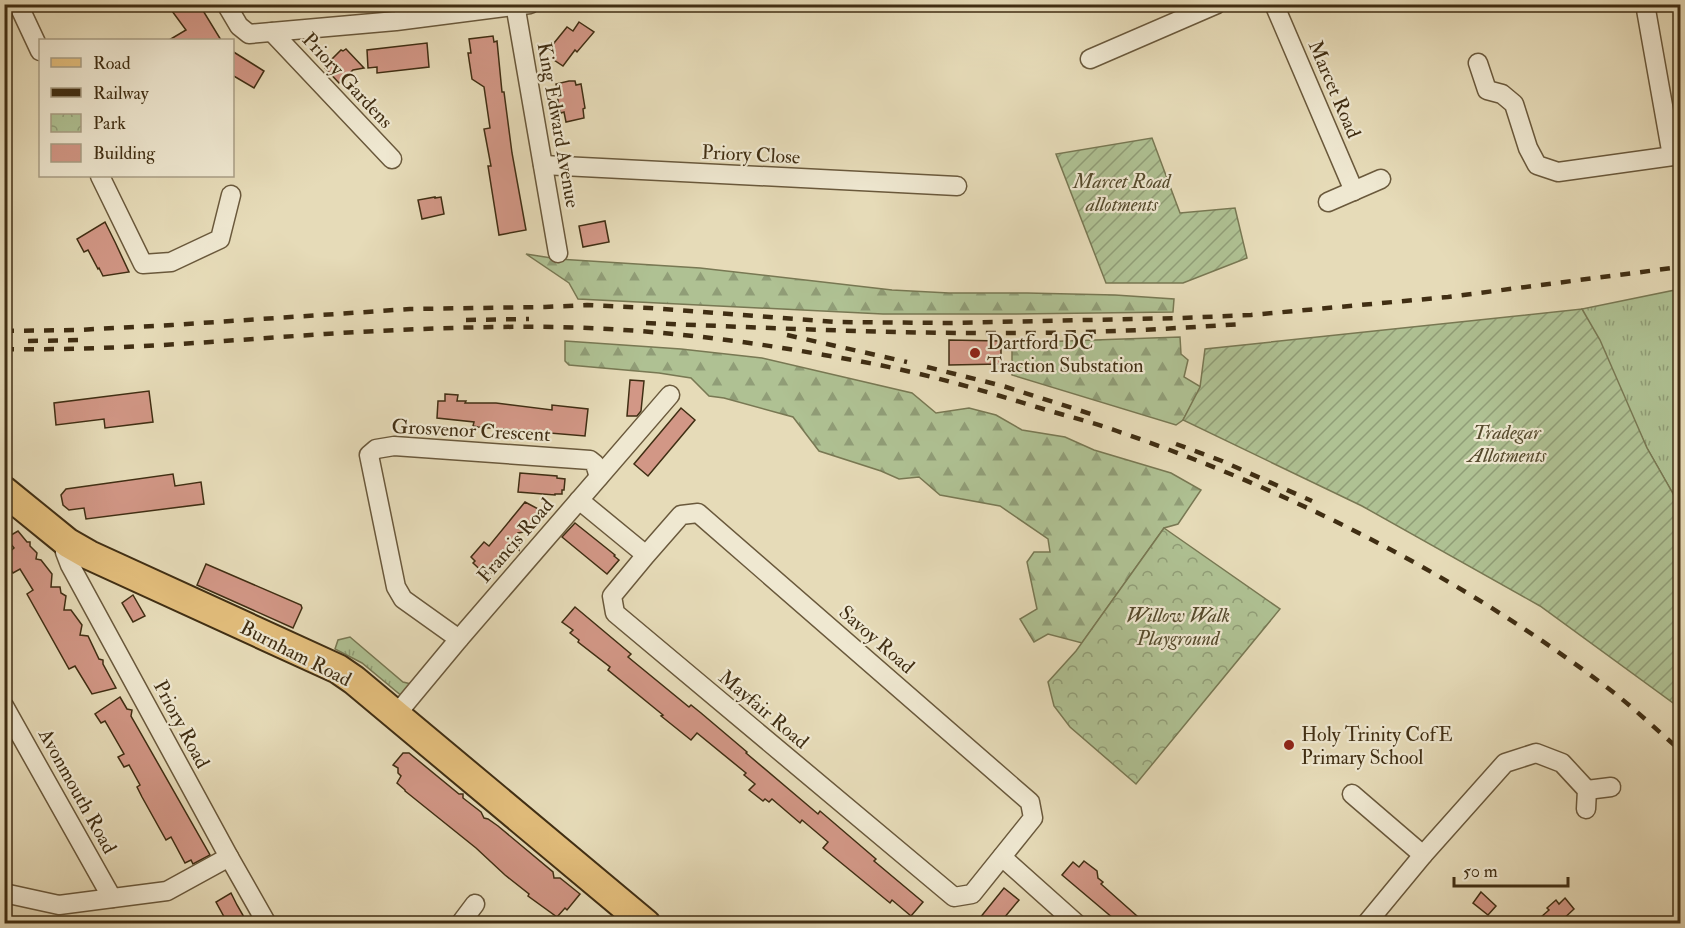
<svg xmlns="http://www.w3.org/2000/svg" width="1685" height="928" font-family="'IM FELL Double Pica',serif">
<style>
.grass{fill:url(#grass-tufts);stroke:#787853;stroke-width:1.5}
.forest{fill:url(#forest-firs);stroke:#787853;stroke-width:1.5}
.park{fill:url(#park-crowns);stroke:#787853;stroke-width:1.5}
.garden{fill:url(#garden-furrows);stroke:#787853;stroke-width:1.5}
.building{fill:#d29786;stroke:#402e13;stroke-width:1.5}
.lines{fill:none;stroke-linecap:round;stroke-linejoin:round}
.minor-casing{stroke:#6a593c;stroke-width:21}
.primary-casing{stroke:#402e13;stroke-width:32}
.minor{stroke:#efe8d1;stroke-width:18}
.primary{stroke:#e3be7c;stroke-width:28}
.rail{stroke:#402e13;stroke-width:4.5;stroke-dasharray:10 10;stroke-linecap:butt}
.poi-dot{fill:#8f2418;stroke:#efe8d1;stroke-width:2}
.labels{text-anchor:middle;stroke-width:4.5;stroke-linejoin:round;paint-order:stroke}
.street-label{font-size:20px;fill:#402e13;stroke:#efe8d1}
.park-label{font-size:20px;font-style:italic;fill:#564b2d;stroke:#efe8d1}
.poi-label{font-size:20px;fill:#402e13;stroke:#efe8d1;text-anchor:start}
</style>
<defs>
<pattern id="grass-tufts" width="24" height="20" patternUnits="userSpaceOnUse" patternTransform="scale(1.5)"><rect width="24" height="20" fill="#afc193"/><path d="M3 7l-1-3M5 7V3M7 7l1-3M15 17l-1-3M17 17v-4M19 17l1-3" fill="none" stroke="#909d77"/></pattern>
<pattern id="forest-firs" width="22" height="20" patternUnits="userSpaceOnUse" patternTransform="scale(1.5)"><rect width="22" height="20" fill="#afc193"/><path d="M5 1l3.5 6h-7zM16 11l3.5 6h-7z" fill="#909d77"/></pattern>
<pattern id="park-crowns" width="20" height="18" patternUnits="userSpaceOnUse" patternTransform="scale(1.5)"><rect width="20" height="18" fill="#afc193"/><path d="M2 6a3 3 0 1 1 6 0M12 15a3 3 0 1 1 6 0" fill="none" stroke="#909d77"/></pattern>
<pattern id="garden-furrows" width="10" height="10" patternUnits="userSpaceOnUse" patternTransform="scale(1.5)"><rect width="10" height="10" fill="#afc193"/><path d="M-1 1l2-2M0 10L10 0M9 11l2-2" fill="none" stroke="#909d77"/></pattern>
</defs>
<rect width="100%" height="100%" fill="#e6dbb8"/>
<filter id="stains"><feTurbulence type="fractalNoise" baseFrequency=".00333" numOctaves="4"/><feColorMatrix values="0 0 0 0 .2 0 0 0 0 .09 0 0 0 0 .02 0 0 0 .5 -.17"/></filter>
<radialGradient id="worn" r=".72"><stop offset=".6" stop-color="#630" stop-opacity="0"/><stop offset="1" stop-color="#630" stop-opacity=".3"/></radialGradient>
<!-- grass -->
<g class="grass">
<polygon points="1680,289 1680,506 1647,448 1582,309"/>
<polygon points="350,637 403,682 415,685 403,697 362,663 335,649 338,640"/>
</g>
<!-- forest -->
<g class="forest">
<polygon points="526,254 558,259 700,268 892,290 949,293 1027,293 1115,295 1174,299 1173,312 1015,314 883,314 578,299 569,283"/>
<polygon points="1180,337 1181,354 1188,360 1184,377 1201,387 1183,420 1176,425 1012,375 1012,343"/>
<polygon points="565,341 681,349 762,358 912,393 936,413 969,408 996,415 1022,430 1065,437 1094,450 1171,473 1201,490 1178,524 1164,528 1082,643 1048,634 1034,642 1020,619 1037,609 1027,562 1034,552 1050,552 1048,539 1000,506 940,495 919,477 899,479 881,471 819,451 793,417 724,398 709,396 691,378 659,373 569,365 565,361"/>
</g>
<!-- park -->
<polygon class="park" points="1164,528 1280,609 1136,784 1070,727 1054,706 1048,682 1076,651"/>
<!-- garden -->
<g class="garden">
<polygon points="1152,138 1180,213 1235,208 1247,258 1183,283 1106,283 1056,154"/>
<polygon points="1582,309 1600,340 1647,448 1680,506 1680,708 1540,606 1362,506 1183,420 1200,387 1205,349"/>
</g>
<!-- building -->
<g class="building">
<polygon points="170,4 199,4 221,40 169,40 186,30 172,11 174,10"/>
<polygon points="579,22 594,32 577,52 575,50 563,66 551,58 555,52 550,48 567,27 573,31"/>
<polygon points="493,36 494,42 497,41 502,92 504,92 512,153 526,230 499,235 488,166 491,166 484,129 490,128 484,87 472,79 468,53 471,53 469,39"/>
<polygon points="427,43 429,67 377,73 377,67 368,68 367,50"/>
<polygon points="346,49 364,68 353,70 339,83 325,68 331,62 330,61 341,50 343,51"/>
<polygon points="232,51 264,71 254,88 232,75"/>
<polygon points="569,81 575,81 576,85 581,84 585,108 583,109 584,118 566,122 564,112 561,113 559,108 556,84"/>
<polygon points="435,197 435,198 441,197 444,214 422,219 418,200"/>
<polygon points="605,221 609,242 583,247 579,226"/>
<polygon points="105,222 115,242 129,272 103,276 99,268 98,269 88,250 84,252 77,239"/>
<polygon points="949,340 1001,341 1001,364 949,365"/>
<polygon points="630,380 644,381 641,411 637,416 627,416"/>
<polygon points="149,391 153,422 105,428 104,419 56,425 54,403"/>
<polygon points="445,394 458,395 457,401 466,401 465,403 496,403 552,410 552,405 588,409 585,436 478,427 473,426 474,422 437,418 438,401 445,401"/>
<polygon points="681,408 695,420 648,476 634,464"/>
<polygon points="520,473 557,476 557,478 565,479 564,490 562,490 562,494 555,494 555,495 518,492"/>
<polygon points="173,474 175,486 201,482 204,504 86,519 84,508 69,510 63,505 61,495 66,489"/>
<polygon points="525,502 542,511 524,532 518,533 519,550 512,544 501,559 500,564 494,572 490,573 487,576 473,563 475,561 471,557 484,542 489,546"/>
<polygon points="575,523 615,555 614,556 619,560 607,574 562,537"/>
<polygon points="18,531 27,542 30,542 30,546 37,553 36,559 41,560 52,574 51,587 60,587 61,593 66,596 64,610 71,610 82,625 80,635 88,636 99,659 103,660 103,664 116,688 92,694 75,666 69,669 27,594 33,590 20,569 13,573 4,561 4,557 14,548 6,538"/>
<polygon points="206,564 301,605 302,608 293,628 197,585"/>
<polygon points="133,595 145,616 133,622 122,603"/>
<polygon points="575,607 631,654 628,657 689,707 691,705 701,713 747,752 746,753 818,814 820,811 876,859 874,861 923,902 911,916 892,900 890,903 823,848 828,842 802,820 800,823 772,799 769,802 765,799 763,801 749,790 755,784 744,775 746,773 697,733 691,740 661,716 663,715 608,670 610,667 578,642 579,640 570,633 573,630 562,622"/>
<polygon points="120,697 127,709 132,710 131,716 210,855 193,864 191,860 185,863 171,837 166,840 142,797 137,787 140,785 129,765 124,767 118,757 124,754 105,721 101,723 95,714"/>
<polygon points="403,753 409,753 459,794 463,794 463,798 481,812 484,818 488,819 498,826 553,872 554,878 560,878 580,894 567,910 565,908 557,917 528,896 529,894 505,875 476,848 405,791 405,790 397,783 401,776 398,773 398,768 393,765"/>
<polygon points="1084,861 1097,871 1098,878 1103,882 1101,884 1146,924 1120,924 1062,875 1073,862 1079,867"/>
<polygon points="1004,888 1019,900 999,924 975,924"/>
<polygon points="1481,892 1496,906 1488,915 1473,903"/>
<polygon points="231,893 237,905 248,924 228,924 216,902"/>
<polygon points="1565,898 1574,909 1558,924 1533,924 1549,910 1547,908 1556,900 1559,904"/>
</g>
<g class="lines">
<defs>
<g id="minor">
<polyline points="18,4 40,51"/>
<polyline points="226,4 239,26 249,34 396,21 530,4"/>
<polyline points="515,4 558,253"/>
<polyline points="1274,4 1354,191"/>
<polyline points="1645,4 1672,156"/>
<polyline points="272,32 392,159"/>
<polyline points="1090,59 1217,4"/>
<polyline points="1478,63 1487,90 1502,94 1514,104 1528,148 1537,165 1558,172 1680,155"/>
<polyline points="543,165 957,186"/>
<polyline points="100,176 143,264 171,262 220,239 231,195"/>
<polyline points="1328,202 1381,179"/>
<polyline points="579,500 646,555 612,596 615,613 954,897 972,894 1033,818 1030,802 698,513 681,515 646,555"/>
<polyline points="68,543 65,552 70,565 229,857 267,924"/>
<polyline points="459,639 403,599 396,587 369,455 376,449 394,446 590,460 595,464 599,477"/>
<polyline points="4,706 112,898"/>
<polyline points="395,716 459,639 670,395"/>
<polyline points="1587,790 1611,787"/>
<polyline points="1352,794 1423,855 1505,763 1536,753 1562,763 1587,790 1586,809"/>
<polyline points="1002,857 1077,924"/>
<polyline points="4,893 59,905 167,891 229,857"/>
<polyline points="460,924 475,904"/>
<polyline points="1366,924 1423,855"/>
</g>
<polyline id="primary" points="4,491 68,543 89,555 338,669 354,680 646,924"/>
</defs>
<!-- minor casing -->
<use href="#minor" class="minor-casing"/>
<!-- primary casing -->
<use href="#primary" class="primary-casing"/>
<!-- minor -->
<use href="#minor" class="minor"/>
<!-- primary -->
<use href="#primary" class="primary"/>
<!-- rail -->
<g class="rail">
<polyline points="466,320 529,319"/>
<path d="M646,323C770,328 895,334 1019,333C1093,333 1168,329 1242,324"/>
<polyline points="4,331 77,330 172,325 410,309 545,307 587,305 649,308 835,322 948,323 1181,318 1251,315 1448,297 1680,267"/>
<polyline points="787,335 907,362"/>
<polyline points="28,341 85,340"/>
<path d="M4,349C112,351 218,341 325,334C403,329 480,326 557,327C647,329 735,339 824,355C853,360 882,365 911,372C955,382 997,395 1040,408C1066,416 1092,422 1117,431C1294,492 1464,578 1613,692C1636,710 1658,731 1680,750"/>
<polyline points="927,367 1003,386 1091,414"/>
<polyline points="1176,444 1222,461 1312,501"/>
</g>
</g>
<!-- markers -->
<g class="poi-dot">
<circle cx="975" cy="353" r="6"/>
<circle cx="1289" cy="745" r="6"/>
</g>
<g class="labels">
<!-- street labels -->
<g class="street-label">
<text transform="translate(348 80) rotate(47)" y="7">Priory Gardens</text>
<text transform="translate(1335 89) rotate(67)" y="7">Marcet Road</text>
<text transform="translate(559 125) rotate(80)" y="7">King Edward Avenue</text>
<text transform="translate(751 154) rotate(3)" y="7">Priory Close</text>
<text transform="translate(471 430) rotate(3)" y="7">Grosvenor Crescent</text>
<text transform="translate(515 540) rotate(-49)" y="7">Francis Road</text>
<text transform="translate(877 639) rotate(41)" y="7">Savoy Road</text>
<text transform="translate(296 653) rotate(27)" y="7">Burnham Road</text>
<text transform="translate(764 709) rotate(40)" y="7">Mayfair Road</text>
<text transform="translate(182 724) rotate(62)" y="7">Priory Road</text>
<text transform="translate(78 791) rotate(61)" y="7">Avonmouth Road</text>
</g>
<!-- park labels -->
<g class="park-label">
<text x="1122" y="188">Marcet Road<tspan x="1122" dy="23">allotments</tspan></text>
<text x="1507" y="439">Tradegar<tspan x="1507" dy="23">Allotments</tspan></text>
<text x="1178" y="622">Willow Walk<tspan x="1178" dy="23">Playground</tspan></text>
</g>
<!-- poi labels -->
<g class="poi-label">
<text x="987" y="349">Dartford DC<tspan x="987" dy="23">Traction Substation</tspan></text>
<text x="1301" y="741">Holy Trinity CofE<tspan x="1301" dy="23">Primary School</tspan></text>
</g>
</g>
<!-- margin -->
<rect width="1685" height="928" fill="none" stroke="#e6dbb8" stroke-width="24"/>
<rect x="6" y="6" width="1673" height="916" fill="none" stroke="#402e13" stroke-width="3"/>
<rect x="12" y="12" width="1661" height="904" fill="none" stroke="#402e13" stroke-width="1.5"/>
<!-- legend -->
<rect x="39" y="39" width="195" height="138" fill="#efe8d1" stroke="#a99e85" stroke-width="1.5"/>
<rect x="51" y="58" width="30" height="9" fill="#e3be7c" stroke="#a99e85" stroke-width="1.5"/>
<text x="93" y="69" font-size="18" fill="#402e13">Road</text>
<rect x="51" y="88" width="30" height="9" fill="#402e13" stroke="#a99e85" stroke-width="1.5"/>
<text x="93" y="99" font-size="18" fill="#402e13">Railway</text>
<rect x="51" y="114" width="30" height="18" fill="url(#park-crowns)" stroke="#a99e85" stroke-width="1.5"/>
<text x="93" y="129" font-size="18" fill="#402e13">Park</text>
<rect x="51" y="144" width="30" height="18" fill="#d29786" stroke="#a99e85" stroke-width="1.5"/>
<text x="93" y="159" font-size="18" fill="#402e13">Building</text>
<!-- scale -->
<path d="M1454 877v9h114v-9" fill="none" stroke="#402e13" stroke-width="3"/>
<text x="1463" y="877" font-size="18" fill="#402e13" stroke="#efe8d1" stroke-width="4.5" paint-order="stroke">50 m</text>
<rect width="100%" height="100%" filter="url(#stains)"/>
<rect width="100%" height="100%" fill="url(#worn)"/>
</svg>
